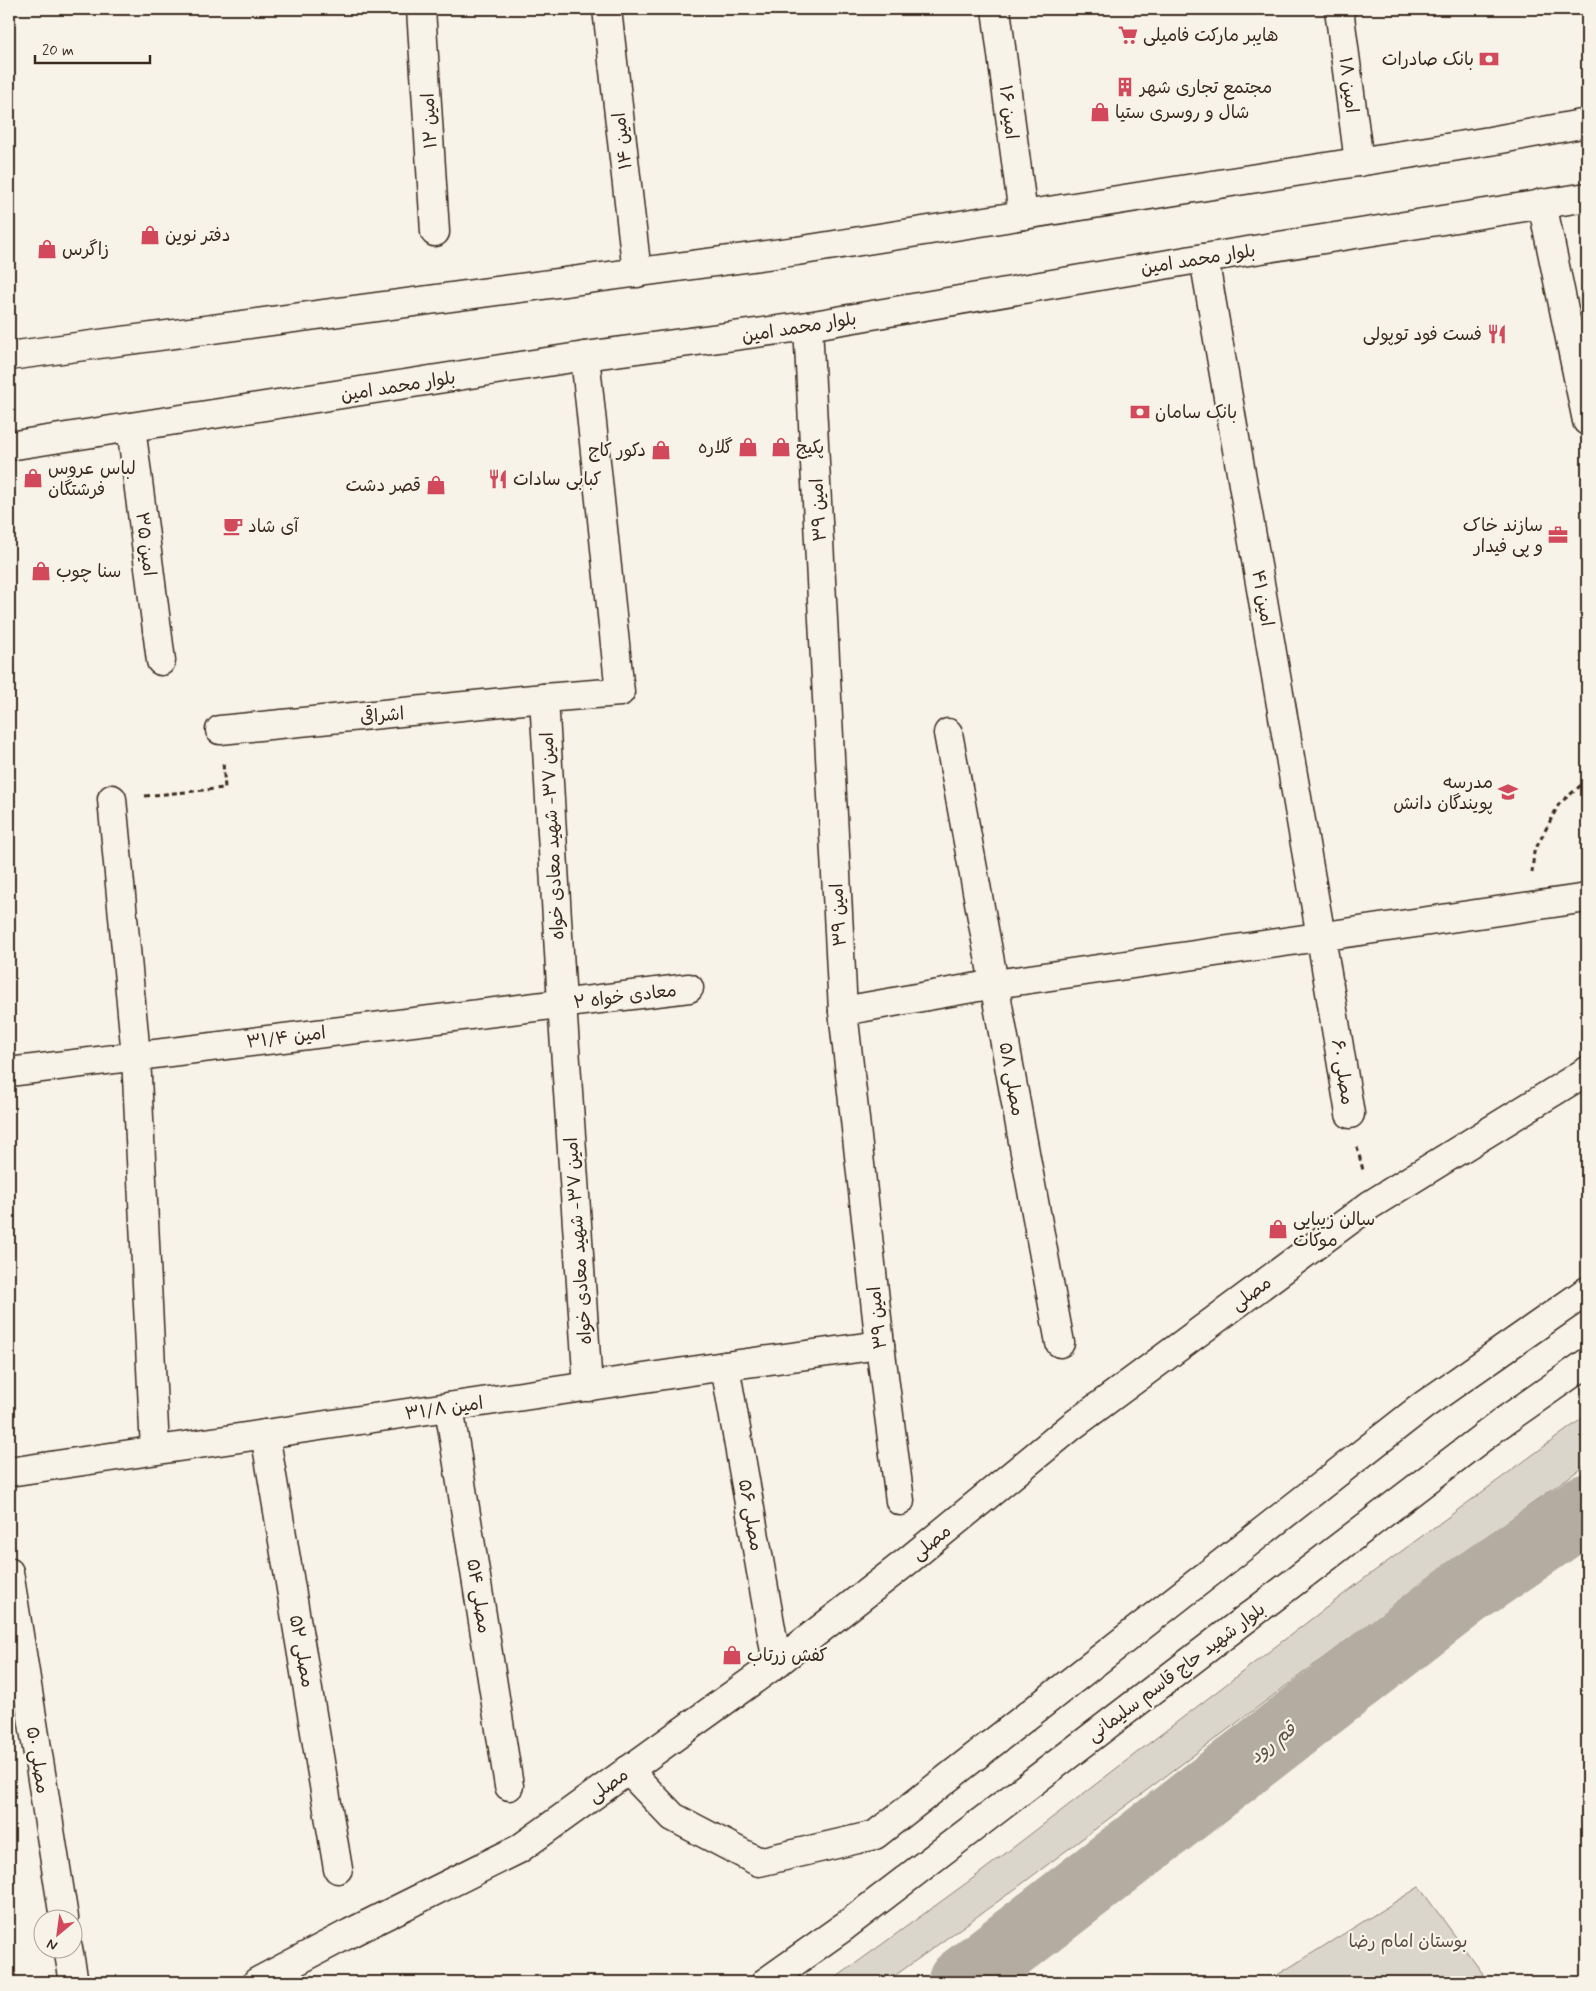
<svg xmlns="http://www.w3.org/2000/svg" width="1596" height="1991" font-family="Mynerve,'Playpen Sans Arabic',sans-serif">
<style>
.green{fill:#dbd6cb;stroke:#8b8074}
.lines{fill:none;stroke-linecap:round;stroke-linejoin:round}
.river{stroke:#b4aca0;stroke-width:69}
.minor-casing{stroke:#3b2a1e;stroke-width:31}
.major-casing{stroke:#3b2a1e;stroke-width:31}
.path{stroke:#3b2a1e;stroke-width:3;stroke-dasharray:5 4;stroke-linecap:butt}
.minor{stroke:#f7f3e8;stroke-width:28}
.major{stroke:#f7f3e8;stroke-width:28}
.labels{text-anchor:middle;stroke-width:4.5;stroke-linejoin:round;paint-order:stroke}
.poi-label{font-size:18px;fill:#3b2a1e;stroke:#f7f3e8;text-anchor:start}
.street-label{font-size:18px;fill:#3b2a1e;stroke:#f7f3e8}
.park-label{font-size:18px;fill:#5b4c41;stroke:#f7f3e8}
.water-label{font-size:19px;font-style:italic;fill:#5f5145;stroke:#f7f3e8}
</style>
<rect width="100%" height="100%" fill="#f7f3e8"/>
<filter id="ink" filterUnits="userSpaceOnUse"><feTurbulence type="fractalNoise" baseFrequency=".02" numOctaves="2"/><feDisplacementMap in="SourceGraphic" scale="10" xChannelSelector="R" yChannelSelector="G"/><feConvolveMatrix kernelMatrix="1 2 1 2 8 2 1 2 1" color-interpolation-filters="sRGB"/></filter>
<g filter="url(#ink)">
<!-- green -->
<g class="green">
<polygon points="1587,1415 1587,1464 1442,1569 1011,1892 886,1982 830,1982 972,1879 1365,1578"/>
<polygon points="1419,1887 1489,1982 1266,1982"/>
</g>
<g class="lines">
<!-- river -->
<polyline class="river" points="962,1982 1465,1592 1587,1508"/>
<defs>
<g id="minor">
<polyline points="421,9 435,232"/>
<polyline points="607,9 637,273"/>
<polyline points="996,9 1023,215"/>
<polyline points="1339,9 1359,162"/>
<polyline points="1542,203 1587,421"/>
<polyline points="1204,258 1321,937 1350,1114"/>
<polyline points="808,326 843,1011 880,1345 900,1501"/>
<polyline points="585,356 620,692 544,698 562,1003 588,1387"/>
<polyline points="131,427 161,661"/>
<polyline points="220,730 544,698"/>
<polyline points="948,733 1060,1343"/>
<polyline points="112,799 136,1056 155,1450"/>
<polyline points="843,1011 995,984 1587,898"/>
<polyline points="9,1072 689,988"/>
<polyline points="725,1366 777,1663"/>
<polyline points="449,1407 509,1786"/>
<polyline points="265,1434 338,1869"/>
<polyline points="9,1472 725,1366 880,1345"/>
<polyline points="9,1572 64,1918"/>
<polyline points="628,1770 673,1817 759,1862 875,1835 1424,1405 1587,1291"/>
<polyline points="68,1948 74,1982"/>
</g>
<g id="major">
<polyline points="9,356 797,251 1490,141 1587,123"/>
<polyline points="9,446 585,356 808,326 1204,258 1587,197"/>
<polyline points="257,1982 350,1933 519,1849 777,1663 910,1559 1072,1426 1370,1205 1587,1071"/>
<polyline points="766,1982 845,1926 1500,1424 1587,1363"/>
</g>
</defs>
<!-- minor casing -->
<use href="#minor" class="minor-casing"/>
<!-- major casing -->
<use href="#major" class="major-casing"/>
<!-- path -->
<g class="path">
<polyline points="145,796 225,788 223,763"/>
<polyline points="1532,873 1534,852 1559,804 1587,780"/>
<polyline points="1357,1147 1363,1170"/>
</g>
<!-- minor -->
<use href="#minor" class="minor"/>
<!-- major -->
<use href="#major" class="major"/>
</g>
</g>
<!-- icons -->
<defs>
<symbol id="supermarket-bare" viewBox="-9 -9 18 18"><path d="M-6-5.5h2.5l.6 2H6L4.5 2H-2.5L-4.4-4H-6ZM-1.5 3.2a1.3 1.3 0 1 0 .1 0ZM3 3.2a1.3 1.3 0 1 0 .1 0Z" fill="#d1495b" stroke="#f7f3e8" stroke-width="2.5" paint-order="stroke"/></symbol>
<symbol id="bank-bare" viewBox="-9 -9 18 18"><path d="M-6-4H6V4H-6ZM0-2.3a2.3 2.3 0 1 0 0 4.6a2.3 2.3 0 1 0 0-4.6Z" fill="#d1495b" stroke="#f7f3e8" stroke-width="2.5" paint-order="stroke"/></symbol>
<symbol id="building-bare" viewBox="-9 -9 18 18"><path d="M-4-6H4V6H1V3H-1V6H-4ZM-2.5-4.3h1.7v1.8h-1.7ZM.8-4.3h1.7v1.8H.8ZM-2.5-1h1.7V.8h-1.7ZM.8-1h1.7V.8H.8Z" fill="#d1495b" stroke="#f7f3e8" stroke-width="2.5" paint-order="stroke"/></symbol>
<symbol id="shop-bare" viewBox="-9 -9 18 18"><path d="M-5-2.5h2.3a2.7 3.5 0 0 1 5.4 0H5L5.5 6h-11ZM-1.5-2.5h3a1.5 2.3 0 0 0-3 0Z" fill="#d1495b" stroke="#f7f3e8" stroke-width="2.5" paint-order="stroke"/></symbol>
<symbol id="restaurant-bare" viewBox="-9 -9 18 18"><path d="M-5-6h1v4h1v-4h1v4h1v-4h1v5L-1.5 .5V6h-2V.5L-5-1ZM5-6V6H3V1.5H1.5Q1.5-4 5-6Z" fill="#d1495b" stroke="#f7f3e8" stroke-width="2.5" paint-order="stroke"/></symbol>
<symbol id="cafe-bare" viewBox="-9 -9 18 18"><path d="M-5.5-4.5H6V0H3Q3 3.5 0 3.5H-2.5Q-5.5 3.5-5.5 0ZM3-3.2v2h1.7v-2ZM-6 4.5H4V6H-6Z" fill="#d1495b" stroke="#f7f3e8" stroke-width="2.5" paint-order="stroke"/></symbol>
<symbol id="office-bare" viewBox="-9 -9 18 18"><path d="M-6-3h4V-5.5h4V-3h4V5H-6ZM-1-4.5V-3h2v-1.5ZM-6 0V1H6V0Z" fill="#d1495b" stroke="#f7f3e8" stroke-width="2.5" paint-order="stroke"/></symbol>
<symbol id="school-bare" viewBox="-9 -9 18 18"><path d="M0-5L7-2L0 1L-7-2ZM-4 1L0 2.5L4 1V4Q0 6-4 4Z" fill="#d1495b" stroke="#f7f3e8" stroke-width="2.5" paint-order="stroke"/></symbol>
</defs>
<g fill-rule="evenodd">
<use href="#supermarket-bare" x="1114" y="21" width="28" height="28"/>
<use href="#bank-bare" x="1475" y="45" width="28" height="28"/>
<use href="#building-bare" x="1111" y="73" width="28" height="28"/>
<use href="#shop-bare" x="1086" y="98" width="28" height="28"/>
<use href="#shop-bare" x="136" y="221" width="28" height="28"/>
<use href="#shop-bare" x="33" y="235" width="28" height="28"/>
<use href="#restaurant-bare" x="1483" y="320" width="28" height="28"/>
<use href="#bank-bare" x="1126" y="398" width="28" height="28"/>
<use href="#shop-bare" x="734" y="433" width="28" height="28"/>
<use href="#shop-bare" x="767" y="433" width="28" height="28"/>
<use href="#shop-bare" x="647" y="436" width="28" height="28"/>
<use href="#shop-bare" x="19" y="464" width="28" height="28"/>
<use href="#restaurant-bare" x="484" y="465" width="28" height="28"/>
<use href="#shop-bare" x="422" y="471" width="28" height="28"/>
<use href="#cafe-bare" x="219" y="512" width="28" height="28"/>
<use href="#office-bare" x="1544" y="521" width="28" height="28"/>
<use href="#shop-bare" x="27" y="557" width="28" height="28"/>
<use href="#school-bare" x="1494" y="778" width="28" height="28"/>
<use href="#shop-bare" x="1264" y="1215" width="28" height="28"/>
<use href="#shop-bare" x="718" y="1641" width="28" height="28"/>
</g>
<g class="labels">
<!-- poi labels -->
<g class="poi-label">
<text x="1143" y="41">هایبر مارکت فامیلی</text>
<text x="1474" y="65" text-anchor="end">بانک صادرات</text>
<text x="1140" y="93">مجتمع تجاری شهر</text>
<text x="1115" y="118">شال و روسری ستیا</text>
<text x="165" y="241">دفتر نوین</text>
<text x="62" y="255">زاگرس</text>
<text x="1482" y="340" text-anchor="end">فست فود توپولی</text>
<text x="1155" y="418">بانک سامان</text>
<text x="733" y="453" text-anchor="end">گلاره</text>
<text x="796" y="453">پکیج</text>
<text x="646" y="456" text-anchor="end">دکور کاج</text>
<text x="48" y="474">لباس عروس<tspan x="48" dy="21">فرشتگان</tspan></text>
<text x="513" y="485">کبابی سادات</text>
<text x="421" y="491" text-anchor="end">قصر دشت</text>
<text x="1543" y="531" text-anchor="end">سازند خاک<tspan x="1543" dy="21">و پی فیدار</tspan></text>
<text x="248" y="532">آی شاد</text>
<text x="56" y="577">سنا چوب</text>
<text x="1493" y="788" text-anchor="end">مدرسه<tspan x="1493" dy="21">پویندگان دانش</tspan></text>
<text x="1293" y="1225">سالن زیبایی<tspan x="1293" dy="21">موکات</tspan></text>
<text x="747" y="1661">کفش زرتاب</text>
</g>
<!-- street labels -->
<g class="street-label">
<text transform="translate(1349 85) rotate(83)" y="6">امین ۱۸</text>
<text transform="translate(1009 112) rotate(83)" y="6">امین ۱۶</text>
<text transform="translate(429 121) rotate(-93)" y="6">امین ۱۲</text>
<text transform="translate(622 141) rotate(-97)" y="6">امین ۱۴</text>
<text transform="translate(1198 259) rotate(-9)" y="6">بلوار محمد امین</text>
<text transform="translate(799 327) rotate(-9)" y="6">بلوار محمد امین</text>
<text transform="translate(398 386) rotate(-9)" y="6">بلوار محمد امین</text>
<text transform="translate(818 510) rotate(-93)" y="6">امین ۳۹</text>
<text transform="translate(146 544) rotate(83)" y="6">امین ۳۵</text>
<text transform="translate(1263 598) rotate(80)" y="6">امین ۴۱</text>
<text transform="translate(382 715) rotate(-5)" y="6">اشراقی</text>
<text transform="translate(552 836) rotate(-93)" y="6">امین ۳۷- شهید معادی خواه</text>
<text transform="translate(838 915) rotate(-93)" y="6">امین ۳۹</text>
<text transform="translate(625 996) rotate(-7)" y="6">معادی خواه ۲</text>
<text transform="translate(286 1037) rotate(-7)" y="6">امین ۳۱/۴</text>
<text transform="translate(1343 1072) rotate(81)" y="6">مصلی ۶۰</text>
<text transform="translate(1012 1079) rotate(80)" y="6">مصلی ۵۸</text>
<text transform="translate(578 1241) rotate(-94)" y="6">امین ۳۷- شهید معادی خواه</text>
<text transform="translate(1251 1293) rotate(-36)" y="6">مصلی</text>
<text transform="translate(877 1318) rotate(-96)" y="6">امین ۳۹</text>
<text transform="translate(444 1408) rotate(-8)" y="6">امین ۳۱/۸</text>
<text transform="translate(751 1515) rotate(80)" y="6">مصلی ۵۶</text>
<text transform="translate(931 1542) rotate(-39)" y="6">مصلی</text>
<text transform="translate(479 1596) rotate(81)" y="6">مصلی ۵۴</text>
<text transform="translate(302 1651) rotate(80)" y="6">مصلی ۵۲</text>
<text transform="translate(1176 1672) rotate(-37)" y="6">بلوار شهید حاج قاسم سلیمانی</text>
<text transform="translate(38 1760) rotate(81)" y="6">مصلی ۵۰</text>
<text transform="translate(608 1785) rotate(-36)" y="6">مصلی</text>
</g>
<!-- park labels -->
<g class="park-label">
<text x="1408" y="1947">بوستان امام رضا</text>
</g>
<!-- water labels -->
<g class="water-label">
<text transform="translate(1272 1742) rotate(-38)" y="7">قم رود</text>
</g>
</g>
<!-- margin -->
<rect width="1596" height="1991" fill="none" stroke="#f7f3e8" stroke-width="30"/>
<rect x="15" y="15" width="1566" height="1961" fill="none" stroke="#3b2a1e" stroke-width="2" filter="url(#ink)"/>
<!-- north arrow -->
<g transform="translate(58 1934) rotate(209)"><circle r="24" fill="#f7f3e8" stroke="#aca397"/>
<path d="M0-4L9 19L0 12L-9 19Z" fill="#d1495b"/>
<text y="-8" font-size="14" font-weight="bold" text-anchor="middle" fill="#3b2a1e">N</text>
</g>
<!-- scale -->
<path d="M35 55v8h115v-8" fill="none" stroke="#3b2a1e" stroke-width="2.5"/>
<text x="42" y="55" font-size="15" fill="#3b2a1e" stroke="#f7f3e8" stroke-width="4" paint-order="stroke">20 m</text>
</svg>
